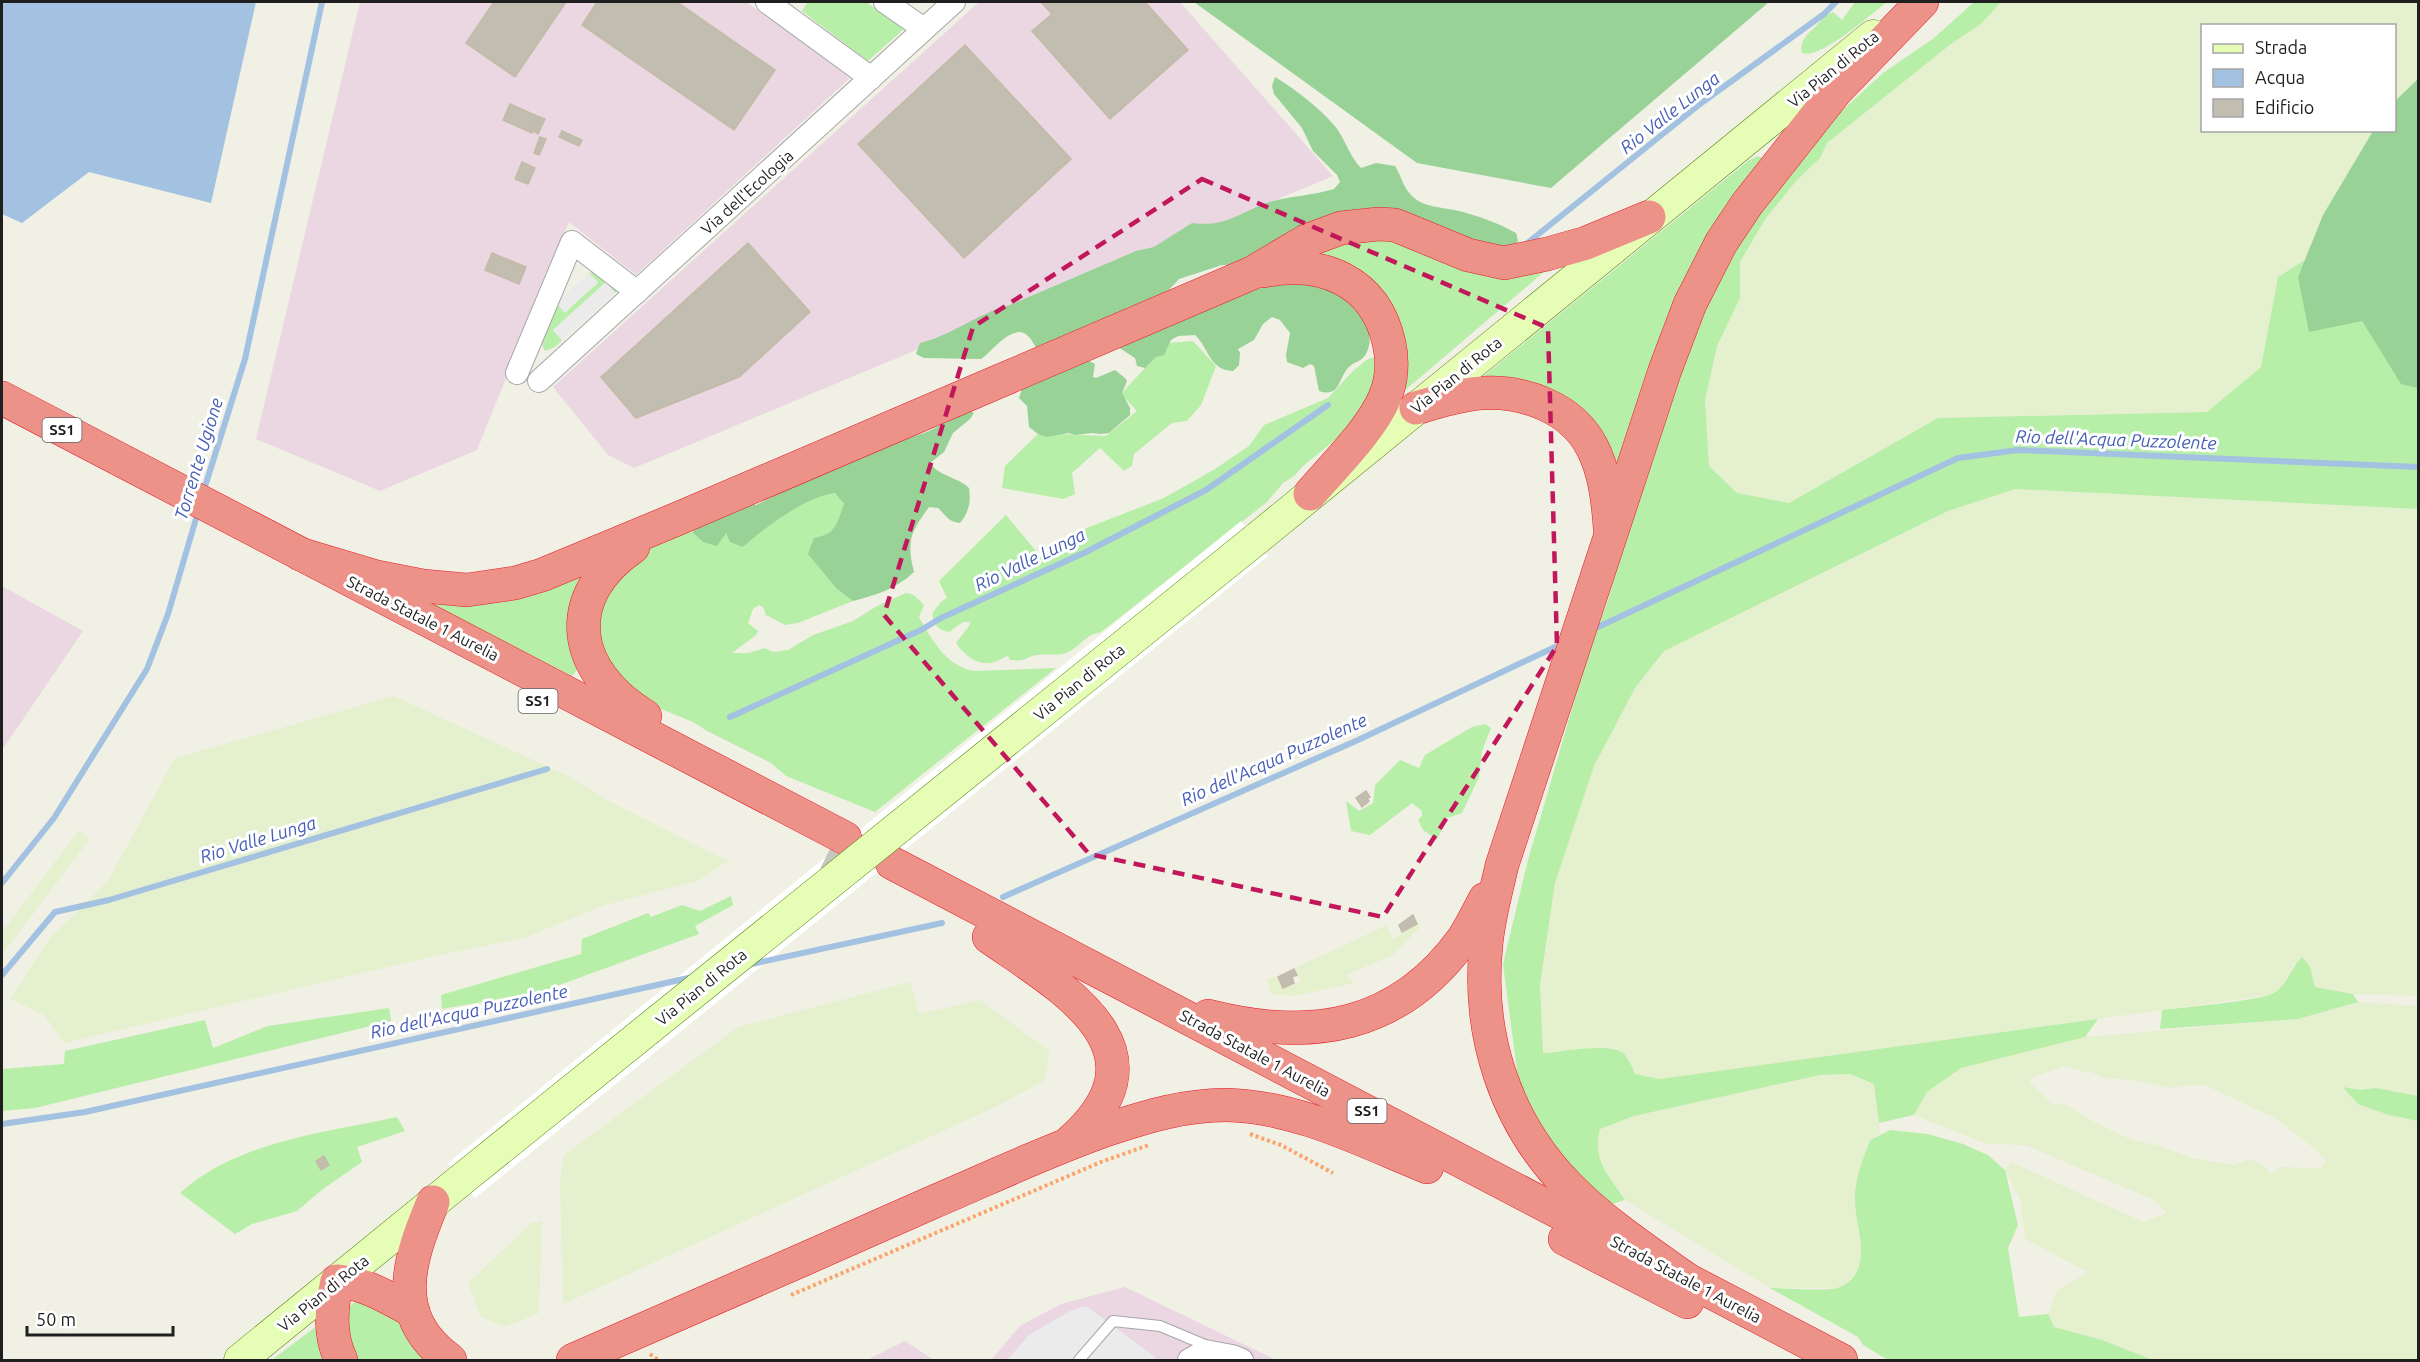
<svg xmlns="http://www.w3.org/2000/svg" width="2420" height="1362" font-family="Ubuntu,sans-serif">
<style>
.industrial{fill:#ead7e1}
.farmland{fill:#e5f0cf;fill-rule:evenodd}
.grass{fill:#b7eea8}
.forest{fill:#98d297}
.parking{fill:#ebebeb}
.water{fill:#a3c1e1}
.pier{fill:#fff}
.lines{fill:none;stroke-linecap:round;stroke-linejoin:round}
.stream{stroke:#a3c1e1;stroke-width:6}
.building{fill:#c2bdb1;stroke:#c3bba6;stroke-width:1.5}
.highway-tunnel{stroke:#c7c6bd;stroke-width:33;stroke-dasharray:33 16;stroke-linecap:butt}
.lane-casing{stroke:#a6a6a6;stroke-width:12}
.street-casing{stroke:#a6a6a6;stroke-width:24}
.secondary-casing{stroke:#4c7d00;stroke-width:33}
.highway-casing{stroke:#e61b27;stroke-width:34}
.path{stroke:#ffa268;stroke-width:4;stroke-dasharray:3 3;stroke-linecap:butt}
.lane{stroke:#fff;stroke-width:10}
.street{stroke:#fff;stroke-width:22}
.secondary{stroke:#e6fdb6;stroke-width:32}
.highway{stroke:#ec9288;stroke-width:33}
.secondary-bridge-casing{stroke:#4c7d00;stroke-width:33;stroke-linecap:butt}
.secondary-bridge{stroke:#e6fdb6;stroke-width:32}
.marked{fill:none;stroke:#c2185b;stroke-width:4.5;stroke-dasharray:12 8;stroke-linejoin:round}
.labels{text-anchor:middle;stroke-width:6;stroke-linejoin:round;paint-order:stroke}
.shield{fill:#fff;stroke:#626262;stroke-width:1.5}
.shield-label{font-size:15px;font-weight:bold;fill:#1f1f1f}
.street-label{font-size:16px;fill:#1f1f1f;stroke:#fff}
.water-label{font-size:18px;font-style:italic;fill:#455db6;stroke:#fff}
</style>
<rect width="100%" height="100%" fill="#f1f0e5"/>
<!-- industrial -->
<g class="industrial">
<polygon points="360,2 746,2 851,77 636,275 569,222 477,450 380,491 256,439"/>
<polygon points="979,2 1180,2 1333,176 634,468 608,455 553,387"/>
<polygon points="2,586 83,631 2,750"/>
<polygon points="1125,1287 1276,1360 991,1360 1020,1326 1061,1304"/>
<polygon points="905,1341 934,1360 867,1360"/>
</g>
<!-- farmland -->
<g class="farmland">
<polygon points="2001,2 2418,2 2418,79 2395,101 2394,26 2202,26 2202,130 2373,131 2323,215 2305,260 2278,277 2261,367 2207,412 1938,418 1789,503 1737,493 1709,466 1705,400 1717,346 1740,298 1740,262 1766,218 1796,181 1820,158 1827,143 1951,44 1981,24"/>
<polygon points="2015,489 2418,509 2418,996 2353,994 2315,987 2310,967 2294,965 2289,980 2272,995 1659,1079 1635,1074 1627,1058 1621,1051 1609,1047 1543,1053 1540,985 1555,883 1594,766 1635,688 1663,651 1948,511"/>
<polygon points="394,696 570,777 609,801 728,861 697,881 605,905 524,938 435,956 64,1043 44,1015 10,999 50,938 108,881 175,758"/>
<polygon points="79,830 89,840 2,955 2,932"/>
<polygon points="1418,924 1419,928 1393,955 1346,975 1354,983 1294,996 1271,994 1266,980 1276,976 1283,989 1301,981 1295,968 1387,925 1393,939"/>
<polygon points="910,982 919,1014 980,1000 1050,1051 1044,1081 991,1109 563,1304 560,1184 563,1156 738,1027"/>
<path d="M2358,1002L2418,1006V1096L2376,1088L2360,1090L2345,1087L2389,1115L2418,1121V1360H2153L2102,1340L2054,1327L2048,1314L2057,1290L2088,1272L2025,1239L2020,1199L2005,1170L2011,1162L2143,1222L2167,1213L2154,1200L2025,1145L1987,1144L1914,1115L1927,1092L1961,1068L2085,1037L2298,1019ZM2064,1066L2085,1072L2089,1071L2104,1078L2130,1080L2174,1088L2190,1085L2207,1086L2275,1118L2315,1149L2326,1161L2320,1168L2280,1167L2272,1175L2264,1165L2255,1161L2248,1160L2233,1165L2192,1158L2157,1145L2132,1140L2094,1122L2072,1108L2061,1103L2053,1105L2030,1082L2031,1078Z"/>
<polygon points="1850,1074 1874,1084 1880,1133 1869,1140 1855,1194 1861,1261 1856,1276 1839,1288 1770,1288 1625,1200 1598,1159 1597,1143 1600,1128 1634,1116 1820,1075"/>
<polygon points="542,1221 539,1313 504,1327 480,1316 468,1283 531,1223"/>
</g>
<!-- grass -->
<g class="grass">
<polygon points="808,2 866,2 904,29 868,61 802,11"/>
<path d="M1855,2H1887C1871,14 1820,60 1802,53C1798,36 1817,29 1824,16L1833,12L1842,20Z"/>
<path d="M1974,2H2001L1981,24L1951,44L1827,143L1820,158L1796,181L1766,218L1740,262V298L1717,346L1705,400L1709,466L1737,493L1789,503L1938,418L2207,412L2261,367L2278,277L2305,260L2298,277L2362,321L2401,383L2418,387V509L2015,489L1948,511L1664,651L1635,688L1594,766L1555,883L1540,985L1543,1053C1561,1052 1610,1042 1623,1053C1629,1059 1632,1067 1635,1074L1659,1079L2098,1019L2085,1037L1961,1068L1927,1092L1914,1115L1879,1123L1874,1084L1850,1074L1820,1075L1634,1116L1600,1129C1592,1161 1608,1174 1625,1200L1606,1206L1549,1146L1518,1078L1503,964L1528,860L1585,664L1609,597L1644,467L1719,268L1808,142L1883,73L1934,38Z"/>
<polygon points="1758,156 1762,158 1618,487 1607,462 1480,379 1748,161"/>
<polygon points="1360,232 1545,271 1403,392 1399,349 1304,253"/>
<polygon points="594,272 620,289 615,293 606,282 553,330 562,340 555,347 545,351 541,342 556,303 565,312 598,283 589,273"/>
<polygon points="1193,341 1216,366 1201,405 1187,421 1172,423 1134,454 1132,466 1124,471 1100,448 1072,473 1075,494 1063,499 1002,488 1005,466 1039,433 1106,436 1137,411 1121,394 1168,343"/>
<path d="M1377,355L1380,363L1361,419L1303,466L1294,476L1283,483L1267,502L1101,632C1085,635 1083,644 1070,651C1059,657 1048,653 1037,655C1024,657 1028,662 1010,660L1008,656C1003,657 999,661 994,662C978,667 964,655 956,643L969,626L970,622H963L949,632C939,631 931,623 933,612L942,601L947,598L939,581L1006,515L1041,557L1053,544L1074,533L1164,498L1215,469L1249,446L1264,425L1328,398L1352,372L1365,361Z"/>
<path d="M835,493L844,504C838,519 836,535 819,538L837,589L853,601L798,623L785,625L766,615L763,607L759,605L753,609L748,623L758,631L756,635L732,653H749L765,648L773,652L788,650L813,635L853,621L877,606L906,593L914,595L924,605L919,617C933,641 945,665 974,671L1056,668L875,812L786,776L771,763L707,731L693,722L661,709L624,686L597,642L604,597L633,556L679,533L692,532L703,542L725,533L743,547C766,527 805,497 835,493Z"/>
<polygon points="569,576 581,579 573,636 577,670 572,676 429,603"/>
<polygon points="1485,724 1491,728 1482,751 1479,777 1462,813 1447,818 1437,840 1423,830 1418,820 1422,816 1422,811 1412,803 1370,835 1351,831 1346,801 1359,811 1373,803 1375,785 1400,760 1419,768 1425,755 1472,727"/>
<polygon points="731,896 733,905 695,926 699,934 543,991 442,1009 441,995 581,954 582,939 648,913 651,917 682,905 700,911"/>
<path d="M2302,957L2310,967L2315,987L2353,994L2358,1002L2298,1019L2160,1029L2162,1010C2180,1008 2265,1000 2274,993C2291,981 2289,970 2302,957Z"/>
<polygon points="389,1008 391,1021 35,1108 2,1111 2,1069 64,1064 65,1051 205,1020 213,1048 268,1026"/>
<polygon points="2343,1087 2360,1090 2376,1088 2418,1096 2418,1121 2389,1115 2358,1104"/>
<path d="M397,1117L405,1131L357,1147L362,1162L323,1189L297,1211L252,1224L235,1234L180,1193C238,1141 323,1133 397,1117Z"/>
<path d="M1890,1130L1928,1134L1963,1144L1988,1155L2005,1170L2018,1225L2008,1248L2019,1317L2048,1314L2054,1327L2102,1340L2153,1360H1888L1863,1345L1858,1337L1770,1288C1784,1288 1830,1292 1840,1287C1877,1271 1853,1224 1855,1194C1856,1176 1864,1157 1870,1140Z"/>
<polygon points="359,1298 393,1313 442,1360 351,1360 348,1308"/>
<polygon points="326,1319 334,1360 272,1360"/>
</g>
<!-- forest -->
<g class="forest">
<polygon points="1194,2 1769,2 1551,188 1417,163"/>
<path d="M1275,77C1295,89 1318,107 1334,125C1344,136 1349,156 1361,168L1376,163L1395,166C1401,175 1403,187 1411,195C1423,208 1443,207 1459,211C1479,216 1498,223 1516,233C1519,242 1519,248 1511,255L1365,208L1231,265H1222L1179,279L1168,291L1145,302L1126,308L1124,314L1037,349C1034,345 1032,340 1029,337C1014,320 992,352 981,359L924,358L916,354L920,343C953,335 978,313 1010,305L1136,251L1154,247L1192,223C1228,228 1242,210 1273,201C1293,196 1314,195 1334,189L1340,182L1337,175L1313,151L1302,128L1274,94L1272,86Z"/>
<polygon points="2418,79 2418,388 2401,384 2362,321 2309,332 2298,277 2323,215 2373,131 2394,130 2395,101"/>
<path d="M1271,277C1284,277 1299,276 1313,278C1320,279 1327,286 1332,290C1351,304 1380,327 1366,354C1363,361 1353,362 1348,368C1338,379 1340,398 1319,391L1314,366L1310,364L1303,368L1287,362L1286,355L1290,333L1280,320L1272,317L1263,324L1254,340L1238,349L1240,353L1239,365L1233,371C1209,370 1209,348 1195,335L1178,336L1171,340L1164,355L1156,357L1145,368L1137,366L1135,358L1118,347Z"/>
<polygon points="1080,356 1095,364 1093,377 1096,378 1115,370 1125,378 1127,381 1122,393 1130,408 1130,415 1109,433 1101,434 1092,433 1075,435 1068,433 1047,437 1038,434 1029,427 1027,406 1019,398 1023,386"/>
<path d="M970,411L974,413L970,419L953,433L944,452L930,463C938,476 958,477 969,488C971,502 969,512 960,523C948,522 946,515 938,508L929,507C911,532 906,540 914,572C896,589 876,595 853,601L837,589L808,554L814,538C837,534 836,524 844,504L835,493C805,497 766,527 743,547L730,542L726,533L717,546L703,542L692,532L710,519L748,502L756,505L859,454L927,432Z"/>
</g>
<!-- parking -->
<g class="parking">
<polygon points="589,273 598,282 565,313 556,303"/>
<polygon points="606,282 615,293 562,340 553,330"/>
<polygon points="1086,1306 1155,1357 1152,1360 1007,1360 1029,1335 1070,1311"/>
</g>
<!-- water -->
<polygon class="water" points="2,2 256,2 211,203 89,172 22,223 2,214"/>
<!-- pier -->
<polygon class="pier" points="1241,521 1268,556 475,1198 448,1163"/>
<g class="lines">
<!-- stream -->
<g class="stream">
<polyline points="1525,245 1700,104 1824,14 1836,2"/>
<polyline points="203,493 245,359 322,2"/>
<polyline points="1598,627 1958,458 2018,450 2418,467"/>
<polyline points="730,717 921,630 941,618 1086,552 1206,490 1328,405"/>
<polyline points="2,883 54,818 147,669 168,614 198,512"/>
<polyline points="1003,897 1358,740 1555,647"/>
<polyline points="747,965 942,923"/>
<polyline points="2,975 55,912 109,900 547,769"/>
<polyline points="2,1124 85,1112 693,977"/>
</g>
</g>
<!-- building -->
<g class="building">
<polygon points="494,2 566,2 515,77 466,43"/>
<polygon points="597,2 677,2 775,70 734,130 582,25"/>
<polygon points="1041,2 1145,2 1188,50 1110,119 1032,31 1052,14"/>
<polygon points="965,45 1071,159 964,258 858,144"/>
<polygon points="510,104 539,117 532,133 503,120"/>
<polygon points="539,117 545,119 538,134 533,131"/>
<polygon points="562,131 582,140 579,146 559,137"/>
<polygon points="540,137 546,139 539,155 534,153"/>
<polygon points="522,162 535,168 528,184 515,179"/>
<polygon points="748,243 810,312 739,377 636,418 601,377"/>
<polygon points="492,253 526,267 519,284 485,270"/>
<polygon points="1366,791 1370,797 1367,798 1369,801 1362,807 1356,798"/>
<polygon points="1413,915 1417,924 1402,932 1399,925"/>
<polygon points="1294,969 1297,975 1292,977 1294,983 1283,988 1278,977"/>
<polygon points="324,1156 329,1165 321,1170 316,1161"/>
</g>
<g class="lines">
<!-- highway-tunnel -->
<polyline class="highway-tunnel" points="828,853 872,875"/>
<defs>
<polyline id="lane" points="1079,1360 1113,1321 1160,1326 1210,1347"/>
<g id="street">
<polyline points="767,2 871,78"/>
<polyline points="885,2 924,29"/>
<polyline points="517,373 572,242 637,292"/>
<polyline points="539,381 954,2"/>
<polyline points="1189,1360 1205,1351 1232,1356 1242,1360"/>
</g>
<g id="secondary">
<polyline points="1255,540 1873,36"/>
<polyline points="240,1360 461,1180"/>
</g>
<g id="highway">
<path d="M1263,271C1321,259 1375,280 1389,343C1393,360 1392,380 1385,397C1372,429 1334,466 1310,494"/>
<polyline points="2,398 845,838"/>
<path d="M1416,408C1437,402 1460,394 1483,393C1525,391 1572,408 1592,447C1605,472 1608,501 1610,528"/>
<path d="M633,547C559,598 572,672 645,716"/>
<polyline points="300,554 377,577 423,586 467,590 515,583 542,575 677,519 1002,380 1252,273 1306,241 1341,228 1379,224 1395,225 1468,255 1504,263 1547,254 1586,243 1649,217"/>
<polyline points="892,863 1606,1237"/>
<path d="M989,937C1062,988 1174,1049 1071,1141"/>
<path d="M1208,1016C1310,1042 1398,1029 1463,939C1471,927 1478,912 1485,899"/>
<path d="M433,1202C409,1259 389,1316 450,1360"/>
<polyline points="1565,1239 1687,1302"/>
<polyline points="1665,1268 1841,1360"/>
<path d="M1685,1278C1644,1249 1602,1221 1567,1185C1505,1121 1477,1034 1486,946C1488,919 1496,892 1502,865L1665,370L1690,304L1721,243L1747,204L1836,91L1922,2"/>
<path d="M341,1360C329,1335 331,1308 337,1281C365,1283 388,1298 413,1311"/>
<path d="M573,1360C692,1308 812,1256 931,1203C990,1178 1048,1150 1109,1129C1148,1116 1185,1105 1226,1105C1296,1106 1363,1141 1427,1167"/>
</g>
</defs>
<!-- lane casing -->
<use href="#lane" class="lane-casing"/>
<!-- street casing -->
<use href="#street" class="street-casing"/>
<!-- secondary casing -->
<use href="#secondary" class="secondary-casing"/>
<!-- highway casing -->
<use href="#highway" class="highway-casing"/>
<!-- path -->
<g class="path">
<polyline points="1250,1134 1281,1145 1333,1173"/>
<polyline points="791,1295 1101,1162 1149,1145"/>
<polyline points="650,1354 658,1360"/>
</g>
<!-- lane -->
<use href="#lane" class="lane"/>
<!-- street -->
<use href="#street" class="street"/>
<!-- secondary -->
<use href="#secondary" class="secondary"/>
<!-- highway -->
<use href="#highway" class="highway"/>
<defs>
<polyline id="secondary-bridge" points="461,1180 1255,540"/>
</defs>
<!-- secondary-bridge casing -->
<use href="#secondary-bridge" class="secondary-bridge-casing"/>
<!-- secondary-bridge -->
<use href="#secondary-bridge" class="secondary-bridge"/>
</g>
<!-- marked area -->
<path class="marked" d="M1202,179L1548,328L1557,646L1383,917L1089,854L884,615L973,327Z"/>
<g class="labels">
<!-- shield labels -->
<g class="shield">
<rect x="42.5" y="418" width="39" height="24" rx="4.5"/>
<rect x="518.5" y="689" width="39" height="24" rx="4.5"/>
<rect x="1347.5" y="1099" width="39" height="24" rx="4.5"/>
</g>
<g class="shield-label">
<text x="62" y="435">SS1</text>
<text x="538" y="706">SS1</text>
<text x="1367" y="1116">SS1</text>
</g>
<!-- street labels -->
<g class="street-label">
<text transform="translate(1833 69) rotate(-39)" y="6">Via Pian di Rota</text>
<text transform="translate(747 192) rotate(-42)" y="6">Via dell'Ecologia</text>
<text transform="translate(1456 375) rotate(-39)" y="6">Via Pian di Rota</text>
<text transform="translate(423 618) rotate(27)" y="6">Strada Statale 1 Aurelia</text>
<text transform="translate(1079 682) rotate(-39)" y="6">Via Pian di Rota</text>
<text transform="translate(701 987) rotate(-39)" y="6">Via Pian di Rota</text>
<text transform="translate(1255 1053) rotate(28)" y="6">Strada Statale 1 Aurelia</text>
<text transform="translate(1686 1279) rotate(28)" y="6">Strada Statale 1 Aurelia</text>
<text transform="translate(323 1293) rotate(-39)" y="6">Via Pian di Rota</text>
</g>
<!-- water labels -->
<g class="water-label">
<text transform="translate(1670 113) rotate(-38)" y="6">Rio Valle Lunga</text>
<text transform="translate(2116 440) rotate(2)" y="6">Rio dell'Acqua Puzzolente</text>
<text transform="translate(199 459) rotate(-73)" y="6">Torrente Ugione</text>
<text transform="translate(1030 560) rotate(-26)" y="6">Rio Valle Lunga</text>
<text transform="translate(1274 760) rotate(-24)" y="6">Rio dell'Acqua Puzzolente</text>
<text transform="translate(258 840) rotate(-17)" y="6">Rio Valle Lunga</text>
<text transform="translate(469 1012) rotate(-12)" y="6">Rio dell'Acqua Puzzolente</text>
</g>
</g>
<!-- border -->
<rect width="2420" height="1362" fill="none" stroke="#1f1f1f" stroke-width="6"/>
<!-- legend -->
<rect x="2201" y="24" width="195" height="108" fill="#ffffff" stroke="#a5a5a5" stroke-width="1.5"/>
<rect x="2213" y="44" width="30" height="9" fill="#e6fdb6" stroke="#a5a5a5" stroke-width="1.5"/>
<text x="2255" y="54" font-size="18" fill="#1f1f1f">Strada</text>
<rect x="2213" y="69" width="30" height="18" fill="#a3c1e1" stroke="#a5a5a5" stroke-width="1.5"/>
<text x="2255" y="84" font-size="18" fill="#1f1f1f">Acqua</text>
<rect x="2213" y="99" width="30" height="18" fill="#c2bdb1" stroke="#a5a5a5" stroke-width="1.5"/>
<text x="2255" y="114" font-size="18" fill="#1f1f1f">Edificio</text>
<!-- scale -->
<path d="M27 1326v9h146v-9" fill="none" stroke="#1f1f1f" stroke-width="3"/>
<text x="36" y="1326" font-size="18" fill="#1f1f1f" stroke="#ffffff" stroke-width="4.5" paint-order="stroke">50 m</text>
</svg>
